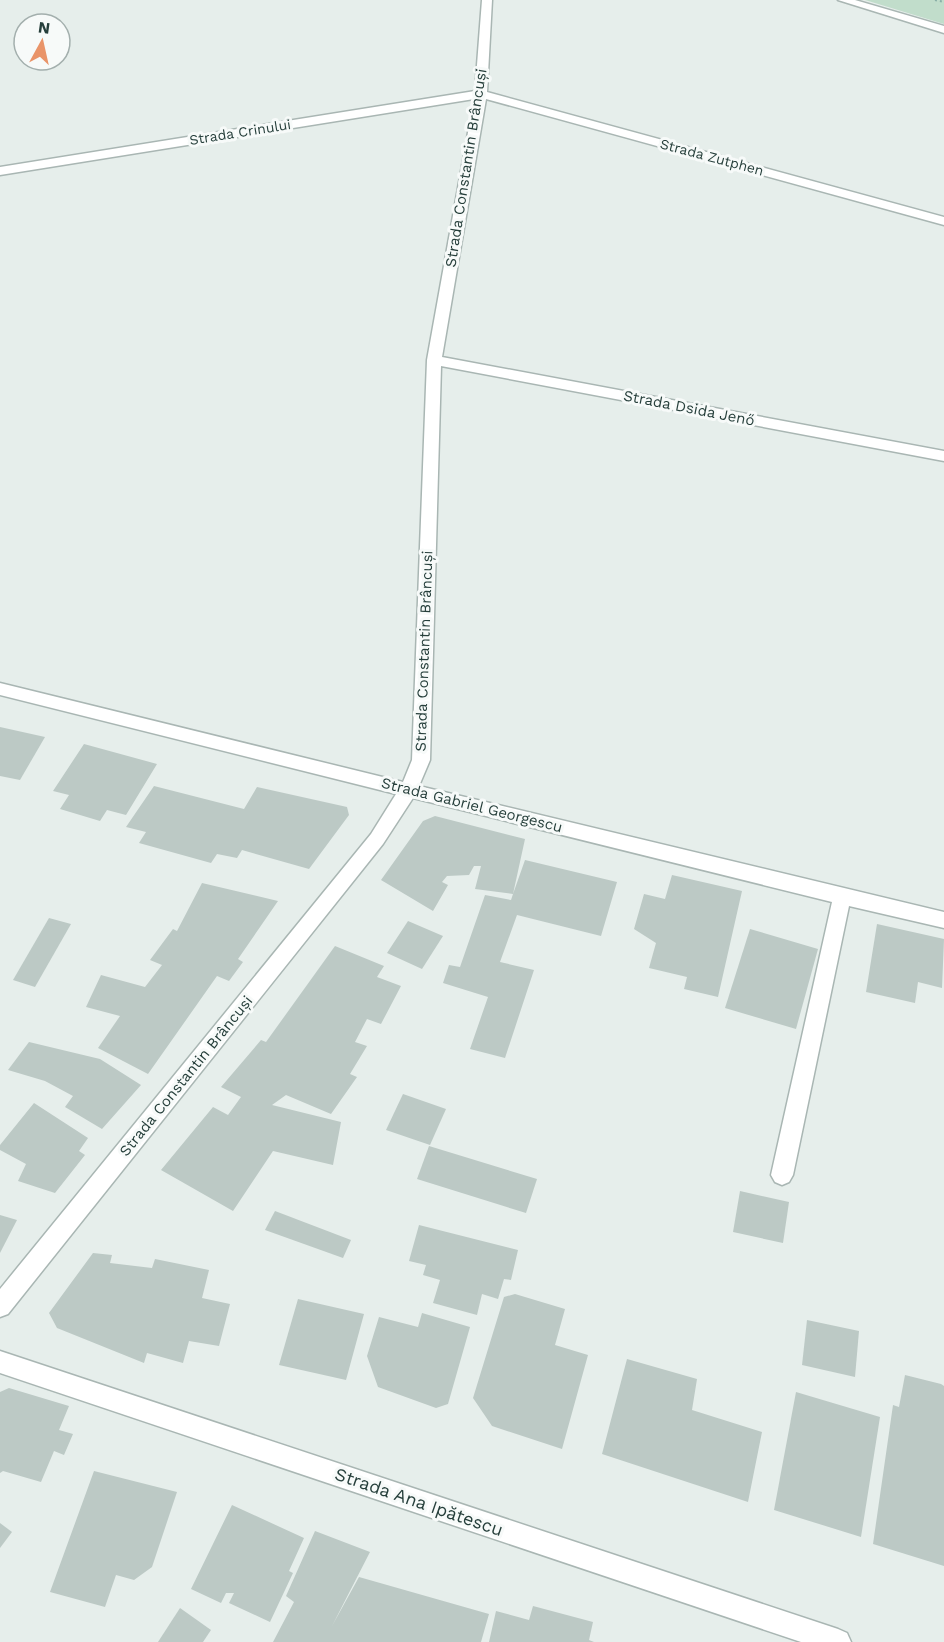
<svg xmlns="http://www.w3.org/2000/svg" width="944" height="1642" font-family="'Work Sans',sans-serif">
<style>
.green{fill:#c1ddcb}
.building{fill:#bcc9c5}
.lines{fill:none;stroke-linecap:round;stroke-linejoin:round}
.minor-casing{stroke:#a9b6b3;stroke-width:3}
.path{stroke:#89afa7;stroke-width:2;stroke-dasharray:2 3;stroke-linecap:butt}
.minor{fill:#fff;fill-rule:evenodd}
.labels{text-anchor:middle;stroke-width:6;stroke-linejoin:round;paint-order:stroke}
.far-street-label{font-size:14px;fill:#263f3b;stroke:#f7faf9}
.street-label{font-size:15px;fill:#263f3b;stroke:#f7faf9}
.near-street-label{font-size:18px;fill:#263f3b;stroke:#f7faf9}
</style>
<rect width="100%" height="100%" fill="#e6eeeb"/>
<!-- green -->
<polygon class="green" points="865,0 944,0 944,24"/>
<!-- building -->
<g class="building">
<polygon points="0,727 45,737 20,780 0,776"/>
<polygon points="84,744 157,764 126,815 107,810 100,821 60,809 69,795 53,791"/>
<polygon points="154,786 244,809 257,787 347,807 349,815 309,869 242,850 237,858 217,854 211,863 139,843 146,832 126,827"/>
<polygon points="435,816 525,839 513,894 525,860 617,882 601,936 517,915 500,962 534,970 505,1058 470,1049 488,997 443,983 449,965 460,967 485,895 511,900 513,894 475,889 481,866 474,866 469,875 447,876 442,882 448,885 433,911 381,880 423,821"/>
<polygon points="672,875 742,891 718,997 684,989 687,977 649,968 656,943 634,929 644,894 665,899"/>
<polygon points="202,883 278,901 238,959 243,962 229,981 217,976 148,1074 98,1048 120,1016 86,1007 101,975 145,987 162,965 150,960 173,929 177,931"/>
<polygon points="49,918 71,924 35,987 13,980"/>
<polygon points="408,921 443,936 422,969 387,953"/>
<polygon points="877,924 944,939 942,988 918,982 915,1003 866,992"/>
<polygon points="750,929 818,949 796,1029 725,1008"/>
<polygon points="335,946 384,966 377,977 401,986 381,1024 367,1019 355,1042 367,1046 350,1074 357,1077 331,1114 286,1095 272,1105 341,1122 333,1165 273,1151 233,1211 161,1170 213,1107 228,1115 241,1097 221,1087 261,1040 266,1042"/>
<polygon points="29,1042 100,1059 141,1085 102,1129 65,1107 73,1096 45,1081 8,1070"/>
<polygon points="403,1094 446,1109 430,1145 386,1130"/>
<polygon points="34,1103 88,1138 79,1151 85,1155 55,1193 18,1181 26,1164 0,1150 0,1145"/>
<polygon points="429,1146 537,1179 526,1213 417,1179"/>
<polygon points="740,1191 789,1202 783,1243 733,1232"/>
<polygon points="275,1211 351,1240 343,1258 265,1230"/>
<polygon points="0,1215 17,1220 0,1253"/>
<polygon points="419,1225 518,1250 511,1280 504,1279 498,1299 482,1294 477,1315 433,1303 440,1280 423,1275 426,1265 409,1261"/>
<polygon points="93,1253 112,1255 110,1263 152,1268 155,1259 209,1270 202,1298 230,1304 219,1346 189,1341 183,1363 147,1353 144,1363 57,1328 49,1313"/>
<polygon points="515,1294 565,1309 555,1345 588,1355 562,1449 492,1426 473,1398 504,1297"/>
<polygon points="298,1299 364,1314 346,1380 279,1365"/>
<polygon points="422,1313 470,1327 448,1404 436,1408 378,1387 367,1356 379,1317 418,1327"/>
<polygon points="807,1320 859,1331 855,1377 802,1365"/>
<polygon points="627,1359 697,1379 692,1410 762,1432 748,1502 602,1454"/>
<polygon points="905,1375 941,1384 944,1386 944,1566 873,1544 893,1405 899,1407"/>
<polygon points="9,1388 69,1406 59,1430 73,1434 64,1455 54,1451 41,1482 3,1471 0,1473 0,1392"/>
<polygon points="796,1392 880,1417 861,1537 774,1510"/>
<polygon points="94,1471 177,1492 152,1567 134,1580 116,1575 105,1607 50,1592"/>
<polygon points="232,1505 304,1538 289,1571 293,1573 270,1622 229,1603 234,1593 226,1593 221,1603 191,1589"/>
<polygon points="0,1523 12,1532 0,1548"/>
<polygon points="315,1531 370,1552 332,1626 359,1577 489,1614 481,1642 273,1642 294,1602 286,1596"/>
<polygon points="533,1606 593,1622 589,1640 594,1642 489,1642 496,1611 529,1620"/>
<polygon points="180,1608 211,1630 203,1642 158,1642"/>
</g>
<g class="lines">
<defs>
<g id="minor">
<polygon points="482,0 492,0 487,92 944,217 944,225 486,99 442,357 944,451 944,461 441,366 430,760 419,786 944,912 944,928 849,906 793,1175 789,1182 782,1185 775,1182 771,1175 832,902 413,798 383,844 8,1314 0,1317 0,1289 371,834 396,794 0,695 0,683 403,782 412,760 427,360 474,99 0,175 0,167 475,91"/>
<polygon points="838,0 855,0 944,26 944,33"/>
<polygon points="0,1351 838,1629 847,1633 851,1642 801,1642 0,1373"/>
</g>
</defs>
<!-- minor casing -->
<use href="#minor" class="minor-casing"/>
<!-- path -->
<polyline class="path" points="935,0 944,2"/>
<!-- minor -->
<use href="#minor" class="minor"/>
</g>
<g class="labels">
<!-- far-street labels -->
<g class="far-street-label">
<text transform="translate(240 132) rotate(-9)" y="5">Strada Crinului</text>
<text transform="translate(712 157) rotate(15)" y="5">Strada Zutphen</text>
</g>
<!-- street labels -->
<g class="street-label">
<text transform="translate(466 168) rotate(-81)" y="5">Strada Constantin Brâncuși</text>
<text transform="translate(689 408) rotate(11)" y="5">Strada Dsida Jenő</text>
<text transform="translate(424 651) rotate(-88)" y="5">Strada Constantin Brâncuși</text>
<text transform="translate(472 805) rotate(14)" y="5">Strada Gabriel Georgescu</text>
<text transform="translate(186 1076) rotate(-51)" y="5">Strada Constantin Brâncuși</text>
</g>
<!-- near-street labels -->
<g class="near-street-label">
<text transform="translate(419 1502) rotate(19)" y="6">Strada Ana Ipătescu</text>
</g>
</g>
<!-- north arrow -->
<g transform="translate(42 42) rotate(8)"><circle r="28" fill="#f7faf9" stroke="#a3afad" stroke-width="1.5"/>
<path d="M0-4.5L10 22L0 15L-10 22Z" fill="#e99469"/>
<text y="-9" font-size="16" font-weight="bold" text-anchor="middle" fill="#263f3b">N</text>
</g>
</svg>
